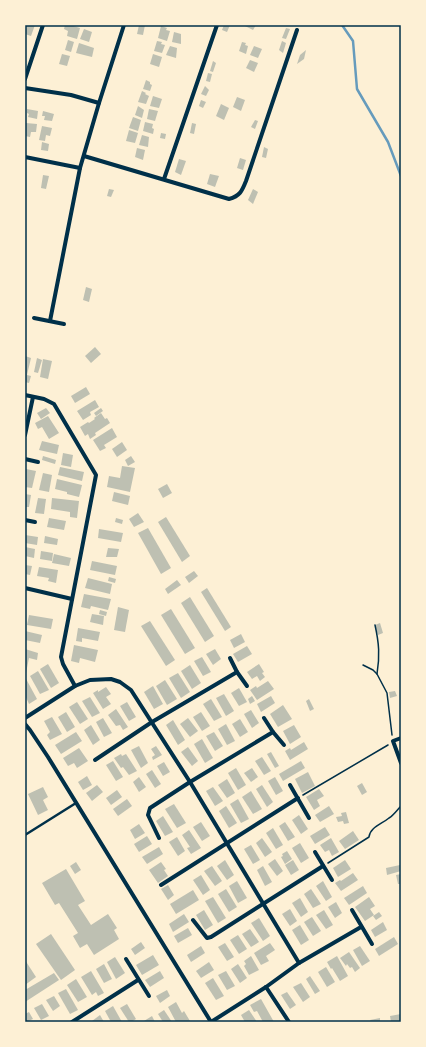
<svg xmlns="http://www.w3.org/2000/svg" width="426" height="1047" font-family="'Asap Condensed',sans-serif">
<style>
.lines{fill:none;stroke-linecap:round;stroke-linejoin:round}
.stream{stroke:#669bbc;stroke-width:2.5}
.building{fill:#bec0b2}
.path{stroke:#003049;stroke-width:1.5}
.service{stroke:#003049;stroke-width:2.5}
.minor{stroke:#003049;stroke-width:4}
.neatline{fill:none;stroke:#003049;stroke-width:1.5}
</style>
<rect width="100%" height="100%" fill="#fdf0d5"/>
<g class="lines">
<!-- stream -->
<polyline class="stream" points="342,25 353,41 357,89 388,142 401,176"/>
</g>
<!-- building -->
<g class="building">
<polygon points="27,25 35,25 31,36 25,34"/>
<polygon points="65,25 70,25 80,28 77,39 67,36 68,31 64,29"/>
<polygon points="139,25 145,25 143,35 137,34"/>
<polygon points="224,25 230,25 227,32 222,30"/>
<polygon points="245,25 256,25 253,30 245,26"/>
<polygon points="161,26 167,28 166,30 170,31 167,41 158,38"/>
<polygon points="286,28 290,29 286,39 282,38"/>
<polygon points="84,29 92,32 89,42 80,39"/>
<polygon points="174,32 181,34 181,44 172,42"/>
<polygon points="68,40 74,42 71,52 65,50"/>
<polygon points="157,41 162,42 161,44 165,45 162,53 154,51"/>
<polygon points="282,41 286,43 283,53 279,50"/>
<polygon points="242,42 246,43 245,45 248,46 246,54 239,51"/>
<polygon points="79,43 94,48 92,57 76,53"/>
<polygon points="170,46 177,48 176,58 166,55"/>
<polygon points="254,46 262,49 258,58 250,55"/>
<polygon points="306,50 304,59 297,64 300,55"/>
<polygon points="62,54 70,56 67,66 59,64"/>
<polygon points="153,54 162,57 159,67 150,64"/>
<polygon points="250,60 258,63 254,72 246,68"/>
<polygon points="213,61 216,63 213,72 210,71"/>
<polygon points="208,73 212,74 210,82 206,81"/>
<polygon points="146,80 150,82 150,84 152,85 150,91 143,89"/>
<polygon points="205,86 209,90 206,96 201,94"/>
<polygon points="142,91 146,93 145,94 149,96 146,104 138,102"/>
<polygon points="153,96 162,99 159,108 150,106"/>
<polygon points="237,97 245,100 241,111 233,107"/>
<polygon points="201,100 206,102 203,108 199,106"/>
<polygon points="221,104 229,108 224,120 216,116"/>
<polygon points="138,106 144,110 142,118 135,115"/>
<polygon points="27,109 38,111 37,119 28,117 29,114 27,113"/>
<polygon points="149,109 158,111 155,121 147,119"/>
<polygon points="43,111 54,114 52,121 44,120 45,116 42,116"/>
<polygon points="133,117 141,120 138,131 129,128"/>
<polygon points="255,120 258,121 255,129 251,127"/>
<polygon points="145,122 153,124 152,128 154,129 153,134 143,131"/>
<polygon points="26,123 37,124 36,132 31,132 30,137 25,136"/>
<polygon points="192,123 196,124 194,134 190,133"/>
<polygon points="42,126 52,128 50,136 46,135 45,141 39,140"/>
<polygon points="129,130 138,133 135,143 126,141"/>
<polygon points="161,133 166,134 165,139 160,138"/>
<polygon points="142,135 149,137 148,147 139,145"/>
<polygon points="42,142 49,144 48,151 41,150"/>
<polygon points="264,147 268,149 266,158 262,157"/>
<polygon points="137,148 145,150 143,160 135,157"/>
<polygon points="240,158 246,160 243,170 237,168"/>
<polygon points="179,159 186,161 181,175 175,172"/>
<polygon points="210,174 219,176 215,187 207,184"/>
<polygon points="43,175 49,176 46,189 41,188"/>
<polygon points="109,189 114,190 111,197 107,196"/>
<polygon points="253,189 258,192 253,204 248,200"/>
<polygon points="86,287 92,289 89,302 83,300"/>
<polygon points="95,347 101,354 91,363 85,356"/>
<polygon points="25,356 31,358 27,375 31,376 29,383 25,382"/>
<polygon points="37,358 42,360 38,373 34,372"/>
<polygon points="43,359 52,361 48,379 40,377"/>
<polygon points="86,387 90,394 75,403 71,396"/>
<polygon points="95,400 99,407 90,412 91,415 83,420 77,411"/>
<polygon points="46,408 50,413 41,419 37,413"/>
<polygon points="101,408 103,411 96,416 94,413"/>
<polygon points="101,413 105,419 107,418 110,423 95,433 96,435 90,439 88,434 85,436 80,427 88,422 89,423 95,419 94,418"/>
<polygon points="48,416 59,433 49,439 42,427 38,429 35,423"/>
<polygon points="112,428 117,437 104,445 106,448 100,451 93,440"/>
<polygon points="42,441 59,445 57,454 39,450"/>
<polygon points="122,442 127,450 117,457 112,449"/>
<polygon points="63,453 73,455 71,467 61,465"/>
<polygon points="43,456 56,460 55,464 42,460"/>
<polygon points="131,456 135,462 128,466 125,460"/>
<polygon points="122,466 135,468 130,492 107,487 109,476 120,478"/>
<polygon points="60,467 84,472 82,481 58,475"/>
<polygon points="26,469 36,471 32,488 25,487"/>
<polygon points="43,473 52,475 49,492 39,490"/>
<polygon points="57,479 82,485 79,497 67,494 67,492 55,489"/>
<polygon points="167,484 172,493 163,498 158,489"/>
<polygon points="114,492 130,496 128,505 112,501"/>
<polygon points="25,494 31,495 29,507 25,507"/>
<polygon points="38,498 46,499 44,514 35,513"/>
<polygon points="52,498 79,501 77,518 70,517 70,512 51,509"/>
<polygon points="138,513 144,522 134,527 129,519"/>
<polygon points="166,517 190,556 182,562 158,522"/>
<polygon points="49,518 66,521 64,530 47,527"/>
<polygon points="116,518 123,520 122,524 115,522"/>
<polygon points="148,528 171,568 161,574 138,533"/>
<polygon points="99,529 123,533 121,542 98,538"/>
<polygon points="25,535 38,537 37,545 25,543"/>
<polygon points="45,536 58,539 57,545 44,543"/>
<polygon points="25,547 35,549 34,558 25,556"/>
<polygon points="108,548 119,549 117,557 106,557"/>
<polygon points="41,551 53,553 52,561 40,559"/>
<polygon points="54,554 71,558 69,566 52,563"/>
<polygon points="92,561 117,566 115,575 90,570"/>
<polygon points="25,565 32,566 30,575 25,574"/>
<polygon points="39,567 58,570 56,583 48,581 49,578 37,576"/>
<polygon points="194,571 198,576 189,583 185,577"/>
<polygon points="109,577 116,579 115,583 108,581"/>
<polygon points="88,578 112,584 110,594 85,588"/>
<polygon points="177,580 181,585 168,594 165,589"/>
<polygon points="207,588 231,627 225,631 201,592"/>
<polygon points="84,594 111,599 108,610 91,606 90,609 81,607"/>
<polygon points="190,597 214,636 205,642 181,603"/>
<polygon points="118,607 129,610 125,632 114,630"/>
<polygon points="171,609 195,648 185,654 161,615"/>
<polygon points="100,610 107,612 106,616 99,614"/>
<polygon points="92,614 104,616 103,625 90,622"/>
<polygon points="29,615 53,619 51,629 27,625"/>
<polygon points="150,621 175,660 166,666 141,626"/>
<polygon points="380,623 383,633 378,635 375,625"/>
<polygon points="78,628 100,632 98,641 82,638 82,642 76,641"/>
<polygon points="25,631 42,635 40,643 25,640"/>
<polygon points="241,634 245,642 234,648 230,640"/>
<polygon points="74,645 98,650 95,662 80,658 79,663 71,661"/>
<polygon points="247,646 252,654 238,662 233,654"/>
<polygon points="25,649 38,653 37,660 29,658 26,673"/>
<polygon points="215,649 221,659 213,665 206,654"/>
<polygon points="202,657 211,672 203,676 194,661"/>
<polygon points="48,664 59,683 51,688 40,669"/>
<polygon points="259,664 264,672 262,673 265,677 260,681 257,676 252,679 247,672"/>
<polygon points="190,665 201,683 192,689 181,671"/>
<polygon points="38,671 49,690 40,694 30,676"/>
<polygon points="178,673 190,692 181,698 169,678"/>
<polygon points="25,677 37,699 29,704 25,695"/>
<polygon points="165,680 177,699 167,705 156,686"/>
<polygon points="268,681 274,689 257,700 250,690 256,686 257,688"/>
<polygon points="153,686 163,704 154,709 144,692"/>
<polygon points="106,687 111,694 106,697 111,704 103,709 93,693 98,690 98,692"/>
<polygon points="239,688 247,702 239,706 231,693"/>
<polygon points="395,691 397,696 390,698 389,692"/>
<polygon points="224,694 234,711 226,716 216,698"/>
<polygon points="252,696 255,701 250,704 248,699"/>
<polygon points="271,696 275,703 261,712 257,704"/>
<polygon points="90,697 100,713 92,717 82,701"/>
<polygon points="211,699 222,717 214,721 203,704"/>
<polygon points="309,699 314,709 310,711 306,701"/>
<polygon points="77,702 88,719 80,724 69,707"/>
<polygon points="127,702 136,717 129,721 120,706"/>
<polygon points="283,705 292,719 278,727 270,714"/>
<polygon points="116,709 128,727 123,730 120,725 116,726 108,715"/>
<polygon points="251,710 259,723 252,728 244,714"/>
<polygon points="66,712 75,727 67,732 58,717"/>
<polygon points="201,712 210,726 202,731 193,717"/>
<polygon points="52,717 62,734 50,740 47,735 50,732 44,721"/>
<polygon points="103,718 112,733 104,737 96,722"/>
<polygon points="188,718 198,731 190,737 180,724"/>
<polygon points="240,719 248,732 240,737 232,724"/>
<polygon points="173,720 185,740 178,745 166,725"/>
<polygon points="226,724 235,741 227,745 218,729"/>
<polygon points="91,725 100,740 93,745 84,730"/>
<polygon points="294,725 301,737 290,744 283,731"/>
<polygon points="76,732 82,741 61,754 55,745"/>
<polygon points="214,732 223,746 215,751 206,736"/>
<polygon points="202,739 213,758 205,763 194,744"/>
<polygon points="304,742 308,749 290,760 285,751 290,748 291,750"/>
<polygon points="139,746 148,763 141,768 131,750"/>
<polygon points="156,746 162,755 153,760 152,757 155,755 151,749"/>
<polygon points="188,747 198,761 192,766 181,752"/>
<polygon points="79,748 88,761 77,768 74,763 68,766 63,758"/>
<polygon points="271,752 279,766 275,768 267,754"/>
<polygon points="121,754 122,756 126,754 137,771 129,775 123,767 121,768 114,758"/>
<polygon points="262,757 271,771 264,775 255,761"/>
<polygon points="113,761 123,777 116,781 106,765"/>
<polygon points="301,761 305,768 283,781 279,774"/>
<polygon points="164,762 170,772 163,776 157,766"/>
<polygon points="236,768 246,785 238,790 228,773"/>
<polygon points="252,768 258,777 251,782 244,773"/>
<polygon points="152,770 161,784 155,788 146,774"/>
<polygon points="308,772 315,786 302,793 295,779"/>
<polygon points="87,776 92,785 83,790 78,782"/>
<polygon points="139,777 146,787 139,792 133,782"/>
<polygon points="275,777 283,791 276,795 268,781"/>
<polygon points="227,779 235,793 227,798 218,785"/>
<polygon points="362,783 367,792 362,795 357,786"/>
<polygon points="97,785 103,792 92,801 86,793"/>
<polygon points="262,785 273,802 267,807 256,789"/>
<polygon points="43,787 48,797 43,800 48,810 38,815 28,794"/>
<polygon points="213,787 223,801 215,806 206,791"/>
<polygon points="319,789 324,796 317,800 320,806 314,810 306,797"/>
<polygon points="117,790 122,797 111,805 106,798"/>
<polygon points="251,791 262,809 253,814 242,797"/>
<polygon points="127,799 132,806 118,816 113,809"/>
<polygon points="238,799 249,819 241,823 230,804"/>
<polygon points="174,804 186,823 177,828 165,809"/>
<polygon points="226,806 237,823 229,828 219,811"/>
<polygon points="329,806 334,814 320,822 315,815"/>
<polygon points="346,812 349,823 344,824 343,821 338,822 336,817 342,816 341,813"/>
<polygon points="299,815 308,829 301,834 292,820"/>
<polygon points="163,816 173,832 165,836 156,821"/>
<polygon points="201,822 210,836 202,841 193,827"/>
<polygon points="285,822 295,837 288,841 279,826"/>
<polygon points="139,824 145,833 135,839 130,830"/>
<polygon points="325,827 330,835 315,844 310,836"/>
<polygon points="273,828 283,845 276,849 266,833"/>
<polygon points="189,830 201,848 191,854 187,848 190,847 182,835"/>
<polygon points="353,831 359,840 345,849 339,841"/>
<polygon points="147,836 152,844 139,852 134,844"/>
<polygon points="177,837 185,851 178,856 169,842"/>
<polygon points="262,838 272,852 265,857 256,843"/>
<polygon points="331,838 339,852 332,856 329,850 325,852 320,845"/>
<polygon points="300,843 309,858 301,863 292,848"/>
<polygon points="251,845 260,860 253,864 244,849"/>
<polygon points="159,847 163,854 147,864 142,857"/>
<polygon points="287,851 292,859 285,864 281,857 283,856 282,854"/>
<polygon points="275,859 283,871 277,876 268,864"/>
<polygon points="225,860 234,875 227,880 217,866"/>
<polygon points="293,860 299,870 291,875 285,865"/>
<polygon points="345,860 351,869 338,877 333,868"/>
<polygon points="76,862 81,870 75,874 70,866"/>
<polygon points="161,862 166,869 164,870 168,876 158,883 149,870"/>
<polygon points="400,865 401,871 387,875 386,868"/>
<polygon points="212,866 222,881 215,886 204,871"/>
<polygon points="263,866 272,882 265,886 257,870"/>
<polygon points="66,869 85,901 78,905 91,925 108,914 117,928 114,930 119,939 94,955 87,944 80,948 73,936 78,933 59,903 55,905 42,883"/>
<polygon points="353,873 358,880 341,891 335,883 340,880 341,881"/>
<polygon points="401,874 401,884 398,884 396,875"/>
<polygon points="201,875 210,890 203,895 193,880"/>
<polygon points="237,881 247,898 238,903 229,886"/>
<polygon points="323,881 332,897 326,901 316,886"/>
<polygon points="168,885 174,895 168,900 161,889"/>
<polygon points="363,886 367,893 349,905 344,898"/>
<polygon points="226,889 237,907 229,912 218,894"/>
<polygon points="311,889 321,904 313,908 304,894"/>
<polygon points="193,890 199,900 176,914 170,904"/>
<polygon points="213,897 226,918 218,923 205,901"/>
<polygon points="369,897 375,906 370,909 374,915 365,921 355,907"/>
<polygon points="300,898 308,912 301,917 292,903"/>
<polygon points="336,902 342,913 335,918 328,907"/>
<polygon points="290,909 297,921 290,926 282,914"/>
<polygon points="204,910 213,925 205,930 196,915"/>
<polygon points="324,910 333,925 326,929 316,915"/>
<polygon points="379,912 382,916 376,920 373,916"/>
<polygon points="184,914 189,922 173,932 169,924"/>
<polygon points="312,917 321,931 313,936 304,922"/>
<polygon points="259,918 270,936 263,941 251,923"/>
<polygon points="383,922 387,930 375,937 371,930"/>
<polygon points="300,925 309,940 301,945 292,930"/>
<polygon points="188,928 192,935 178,943 174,936"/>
<polygon points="250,929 259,942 251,947 242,934"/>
<polygon points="51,934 75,970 61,980 36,944"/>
<polygon points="238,935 247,949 239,954 230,940"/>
<polygon points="394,937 398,944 379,956 375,949"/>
<polygon points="141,942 145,948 135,955 131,949"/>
<polygon points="225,943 234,957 227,961 218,947"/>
<polygon points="270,943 275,950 266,956 269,961 261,965 254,953"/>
<polygon points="201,946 205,953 191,962 187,955"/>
<polygon points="360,946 370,961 362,966 353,950"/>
<polygon points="349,952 360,968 355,972 352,967 350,968 347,964 346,966 340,958"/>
<polygon points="153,955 159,965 142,975 136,965"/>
<polygon points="251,956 259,970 249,975 244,966 246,964 244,961"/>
<polygon points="337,956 348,976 340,981 332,968 331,969 327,962"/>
<polygon points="115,957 125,973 116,979 107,962"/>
<polygon points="25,960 36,977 25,985"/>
<polygon points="209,962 214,970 201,978 196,971"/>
<polygon points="104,964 112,979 104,983 96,969"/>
<polygon points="238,964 247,978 240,983 231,969"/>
<polygon points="326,967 335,982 327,987 318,972"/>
<polygon points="91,971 104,993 98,996 96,992 92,995 81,977"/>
<polygon points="160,971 164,978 150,987 145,980"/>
<polygon points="226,971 235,986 227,990 218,975"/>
<polygon points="54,973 59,980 25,1002 25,990"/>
<polygon points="310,976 320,991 315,994 306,979"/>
<polygon points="213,978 224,996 216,1000 205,983"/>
<polygon points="76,979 87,997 78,1002 67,985"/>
<polygon points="301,983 310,997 303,1002 293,987"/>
<polygon points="66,989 78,1010 70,1014 58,993"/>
<polygon points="167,990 170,996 160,1003 156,996"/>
<polygon points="287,992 296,1005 290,1009 281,995"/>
<polygon points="54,996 60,1006 53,1011 46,1000"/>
<polygon points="261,999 274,1022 263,1022 257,1011 254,1012 250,1005"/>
<polygon points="176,1002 182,1013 184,1011 190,1021 188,1022 176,1022 168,1007"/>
<polygon points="42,1004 49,1016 41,1020 34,1008"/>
<polygon points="127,1004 136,1019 131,1022 129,1022 120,1008"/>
<polygon points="113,1006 122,1022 111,1022 105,1011"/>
<polygon points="164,1010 172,1022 163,1022 158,1014"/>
<polygon points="249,1010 257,1022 245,1022 241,1015"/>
<polygon points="29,1012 33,1019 26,1022 25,1014"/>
<polygon points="401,1014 401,1022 391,1022 390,1016"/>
<polygon points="100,1015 104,1022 93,1022 92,1021"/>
<polygon points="152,1016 155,1022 145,1022 144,1021"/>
<polygon points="380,1018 380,1022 371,1022 370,1020"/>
</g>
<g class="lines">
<!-- path -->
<g class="path">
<path d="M375,625C379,643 380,656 377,674"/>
<polyline points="363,665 373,670 377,674 387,693 392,735"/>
<polyline points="303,795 388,745"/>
<path d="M328,863L369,837C370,827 382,824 389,818C394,815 397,810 401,806"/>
</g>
<!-- service -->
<polyline class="service" points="25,835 76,803"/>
<!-- minor -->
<g class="minor">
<polyline points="25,79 43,25"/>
<polyline points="25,88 71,95 99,103"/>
<path d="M84,156L229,199C240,196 242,191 246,181L297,30"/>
<polyline points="25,157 80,168"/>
<polyline points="164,179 217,25"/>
<polyline points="34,318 64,324"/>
<polyline points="50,321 80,168 99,103 124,25"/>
<polyline points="25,395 44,399 54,404 96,475 61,657 63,664 75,686"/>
<polyline points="25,435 33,397"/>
<polyline points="25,459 38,462"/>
<polyline points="25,520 35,522"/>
<polyline points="25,588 72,599"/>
<polyline points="230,658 237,672"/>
<polyline points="25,718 75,686 90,680 111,679 120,682 131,690 190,782 299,963"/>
<polyline points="25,724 30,730 48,757 211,1022"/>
<polyline points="273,732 284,745"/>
<polyline points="401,738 393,741 401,763"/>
<polyline points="95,760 152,722 237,672 247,686"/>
<polyline points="290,785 309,818"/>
<polyline points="159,838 148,815 150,808 190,782 273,732 264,718"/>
<polyline points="315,852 332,880"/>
<polyline points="161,885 298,798"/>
<polyline points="352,910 372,944"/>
<polyline points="193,920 207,938 211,937 323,866"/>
<polyline points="126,959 149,996"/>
<polyline points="266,987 289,1022"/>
<polyline points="72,1022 138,980"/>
<polyline points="211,1022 266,987 299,963 361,927"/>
</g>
</g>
<!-- border -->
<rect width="426" height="1047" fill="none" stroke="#fdf0d5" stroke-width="52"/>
<rect x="26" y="26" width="374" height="995" class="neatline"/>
</svg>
